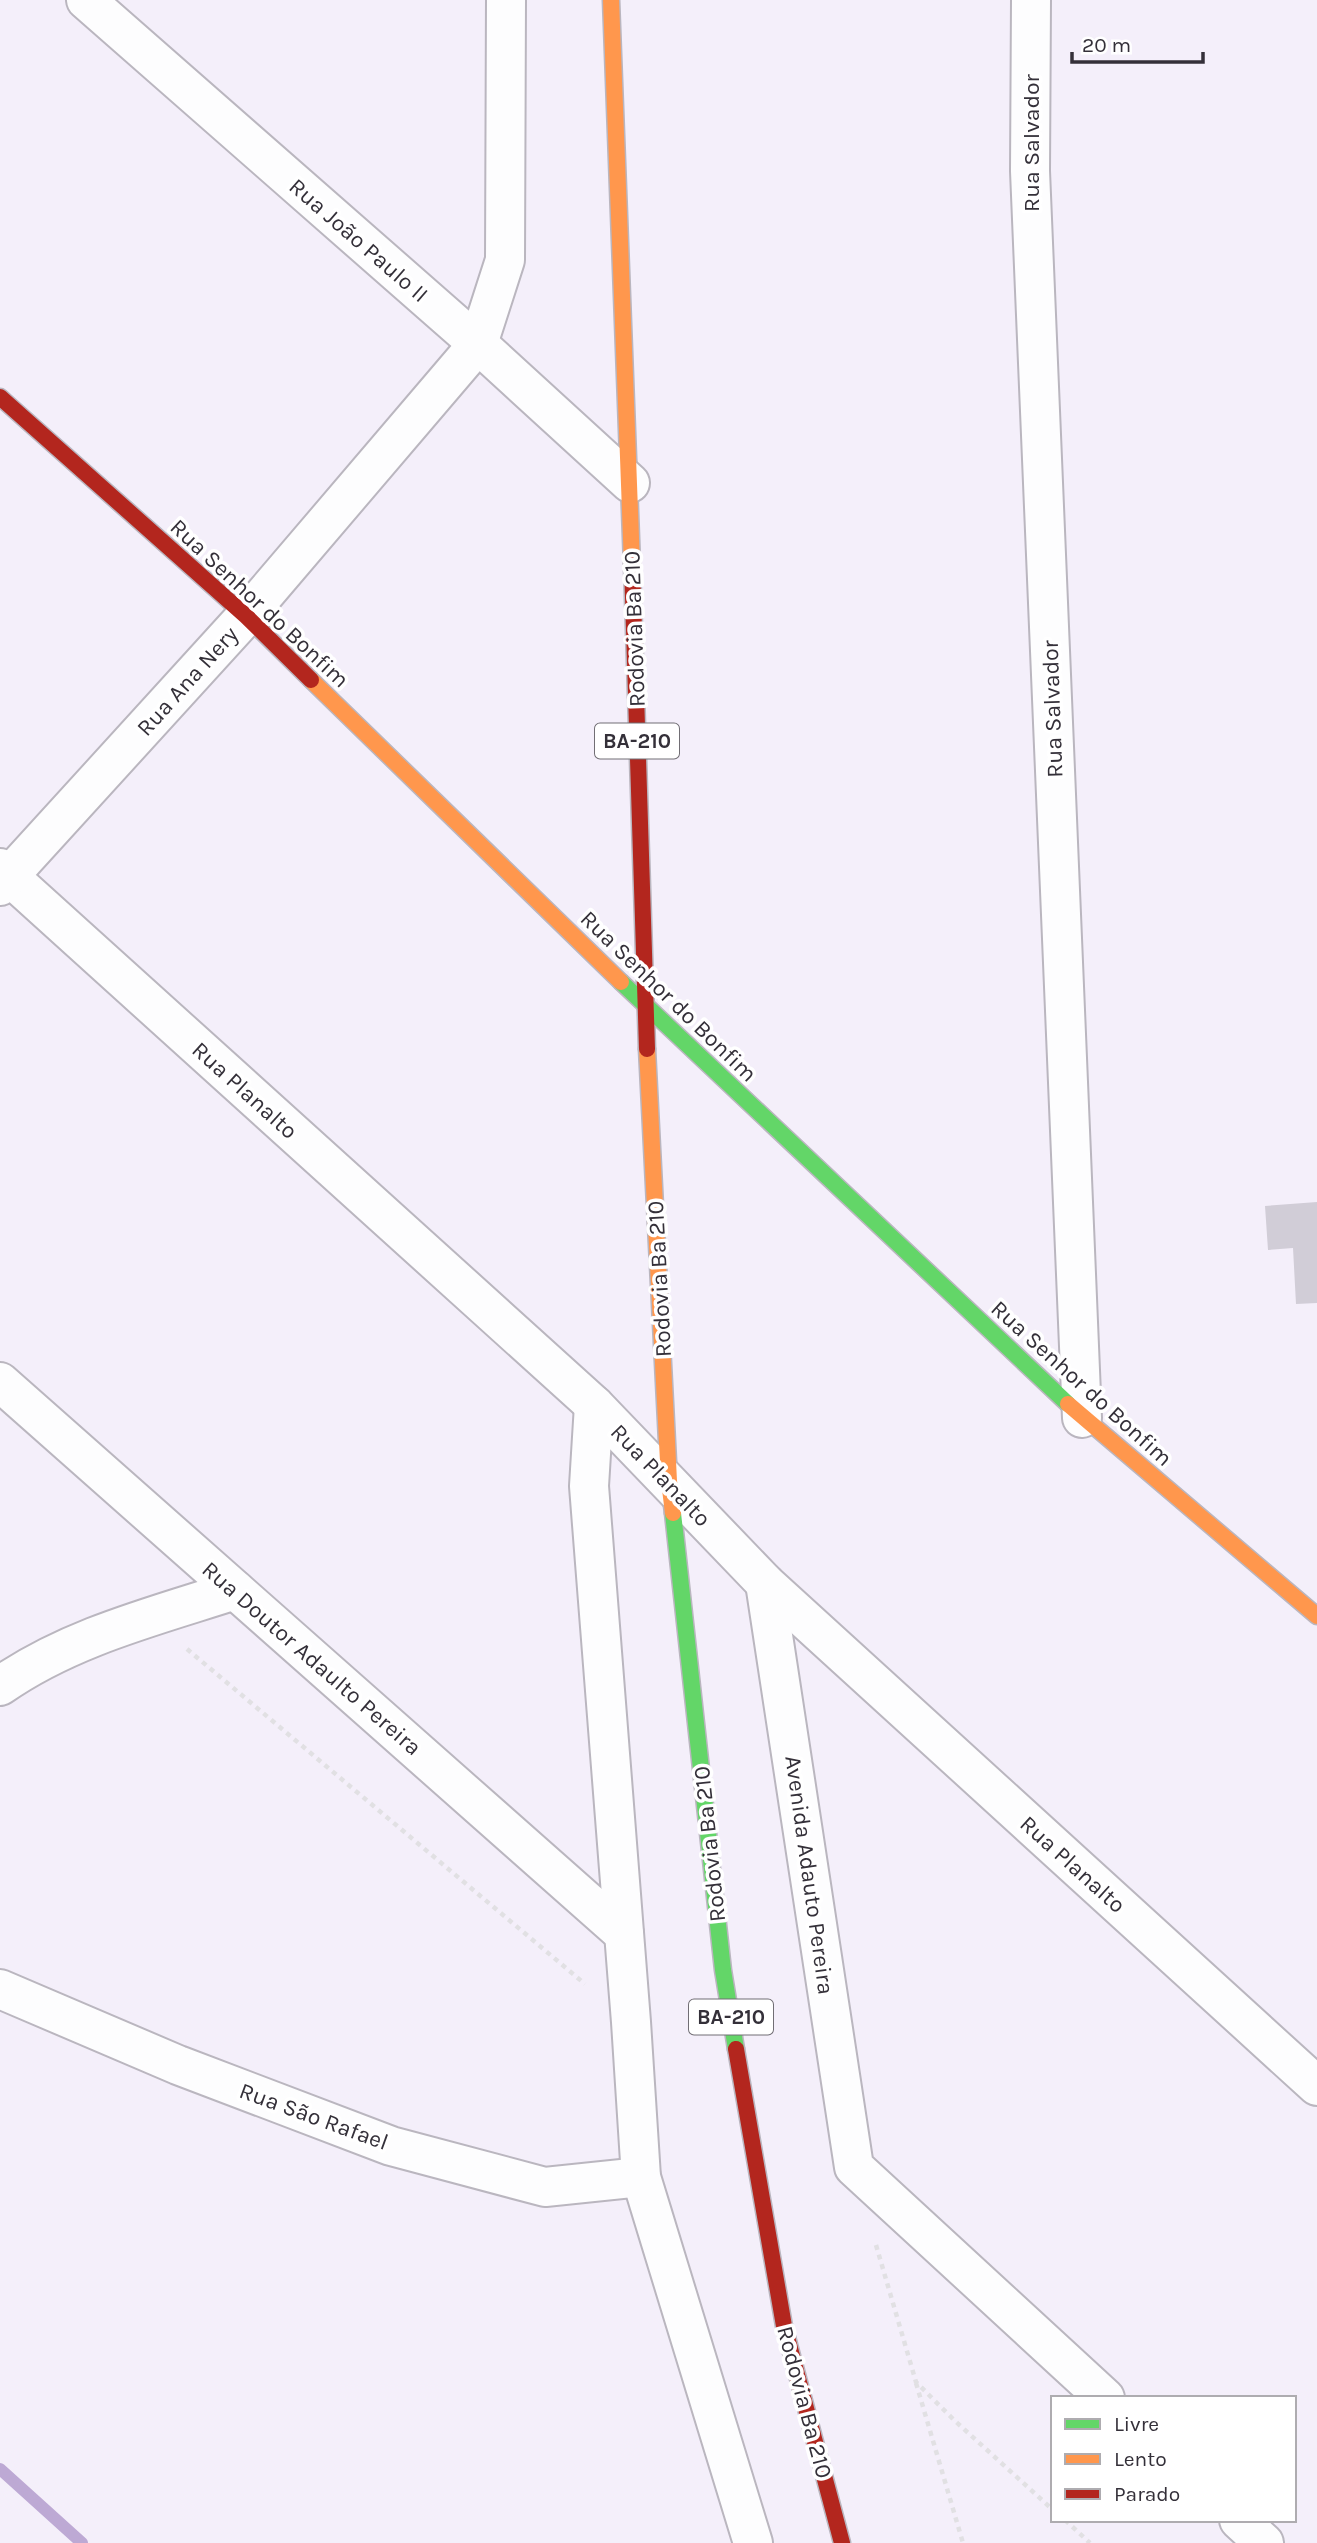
<svg xmlns="http://www.w3.org/2000/svg" width="1317" height="2543" font-family="Karla,sans-serif">
<style>
.lines{fill:none;stroke-linecap:round;stroke-linejoin:round}
.stream{stroke:#bda9d4;stroke-width:12}
.building{fill:#d1cdd7}
.street-casing{stroke:#bab6bf;stroke-width:42}
.fast-casing{stroke:#bab6bf;stroke-width:19}
.slow-casing{stroke:#bab6bf;stroke-width:19}
.jam-casing{stroke:#bab6bf;stroke-width:19}
.path{stroke:#e1e0e3;stroke-width:4.5;stroke-dasharray:5 5;stroke-linecap:butt}
.street{stroke:#fdfdfe;stroke-width:38}
.fast{stroke:#63d668;stroke-width:16}
.slow{stroke:#ff974d;stroke-width:16}
.jam{stroke:#b3261e;stroke-width:16}
.labels{text-anchor:middle;stroke-width:7;stroke-linejoin:round;paint-order:stroke}
.shield{fill:#fff;stroke:#716e74;stroke-width:2}
.shield-label{font-size:21px;font-weight:bold;fill:#343039}
.street-label{font-size:23px;fill:#343039;stroke:#fff}
</style>
<rect width="100%" height="100%" fill="#f4effa"/>
<g class="lines">
<!-- stream -->
<polyline class="stream" points="0,2469 82,2543"/>
</g>
<!-- building -->
<polygon class="building" points="1317,1202 1317,1303 1296,1304 1293,1248 1268,1250 1265,1206"/>
<g class="lines">
<defs>
<g id="street">
<polyline points="86,0 478,344 630,483"/>
<polyline points="1031,0 1030,171 1082,1418"/>
<polyline points="0,868 594,1405 765,1583 1317,2086"/>
<polyline points="0,886 246,616 478,344 505,260 506,0"/>
<polyline points="0,1382 624,1934"/>
<polyline points="594,1405 589,1486 631,2022 641,2177 753,2543"/>
<polyline points="765,1583 854,2167 1105,2398"/>
<path d="M0,1686C70,1637 155,1616 235,1590"/>
<polyline points="0,1989 178,2065 391,2146 545,2187 641,2177"/>
<polyline points="1239,2520 1264,2543"/>
</g>
<g id="fast">
<polyline points="621,982 1068,1404"/>
<polyline points="673,1513 723,1970 736,2049"/>
</g>
<g id="slow">
<polyline points="611,0 632,565"/>
<polyline points="311,680 621,982"/>
<polyline points="647,1049 669,1481 673,1513"/>
<polyline points="1068,1404 1317,1616"/>
</g>
<g id="jam">
<polyline points="0,397 246,616 311,680"/>
<polyline points="632,565 647,1049"/>
<polyline points="736,2049 784,2326 842,2543"/>
</g>
</defs>
<!-- street casing -->
<use href="#street" class="street-casing"/>
<!-- fast casing -->
<use href="#fast" class="fast-casing"/>
<!-- slow casing -->
<use href="#slow" class="slow-casing"/>
<!-- jam casing -->
<use href="#jam" class="jam-casing"/>
<!-- path -->
<g class="path">
<polyline points="187,1649 585,1984"/>
<polyline points="876,2245 916,2382 954,2420 1053,2510"/>
<polyline points="916,2383 963,2543"/>
<polyline points="1065,2520 1090,2543"/>
</g>
<!-- street -->
<use href="#street" class="street"/>
<!-- fast -->
<use href="#fast" class="fast"/>
<!-- slow -->
<use href="#slow" class="slow"/>
<!-- jam -->
<use href="#jam" class="jam"/>
</g>
<g class="labels">
<!-- shield labels -->
<g class="shield">
<rect x="595" y="723.5" width="84" height="35" rx="5"/>
<rect x="689" y="1999.5" width="84" height="35" rx="5"/>
</g>
<g class="shield-label">
<text x="637" y="748">BA-210</text>
<text x="731" y="2024">BA-210</text>
</g>
<!-- street labels -->
<g class="street-label">
<text transform="translate(1031 143) rotate(-90)" y="8">Rua Salvador</text>
<text transform="translate(359 240) rotate(41)" y="8">Rua João Paulo II</text>
<text transform="translate(260 603) rotate(43)" y="8">Rua Senhor do Bonfim</text>
<text transform="translate(634 629) rotate(-92)" y="8">Rodovia Ba 210</text>
<text transform="translate(187 681) rotate(-48)" y="8">Rua Ana Nery</text>
<text transform="translate(1052 709) rotate(-92)" y="8">Rua Salvador</text>
<text transform="translate(669 996) rotate(44)" y="8">Rua Senhor do Bonfim</text>
<text transform="translate(245 1090) rotate(42)" y="8">Rua Planalto</text>
<text transform="translate(659 1279) rotate(-93)" y="8">Rodovia Ba 210</text>
<text transform="translate(1082 1383) rotate(42)" y="8">Rua Senhor do Bonfim</text>
<text transform="translate(661 1475) rotate(46)" y="8">Rua Planalto</text>
<text transform="translate(312 1658) rotate(41)" y="8">Rua Doutor Adaulto Pereira</text>
<text transform="translate(709 1844) rotate(-96)" y="8">Rodovia Ba 210</text>
<text transform="translate(1073 1864) rotate(42)" y="8">Rua Planalto</text>
<text transform="translate(810 1875) rotate(82)" y="8">Avenida Adauto Pereira</text>
<text transform="translate(314 2116) rotate(20)" y="8">Rua São Rafael</text>
<text transform="translate(805 2402) rotate(75)" y="8">Rodovia Ba 210</text>
</g>
</g>
<!-- legend -->
<rect x="1051" y="2396" width="245" height="126" fill="#ffffff" stroke="#aeacb0" stroke-width="2"/>
<rect x="1065" y="2419" width="35" height="10" fill="#63d668" stroke="#aeacb0" stroke-width="2"/>
<text x="1114" y="2431" font-size="21" fill="#343039">Livre</text>
<rect x="1065" y="2454" width="35" height="10" fill="#ff974d" stroke="#aeacb0" stroke-width="2"/>
<text x="1114" y="2466" font-size="21" fill="#343039">Lento</text>
<rect x="1065" y="2489" width="35" height="10" fill="#b3261e" stroke="#aeacb0" stroke-width="2"/>
<text x="1114" y="2501" font-size="21" fill="#343039">Parado</text>
<!-- scale -->
<path d="M1072 52v10h131v-10" fill="none" stroke="#343039" stroke-width="3.5"/>
<text x="1082" y="52" font-size="21" fill="#343039" stroke="#ffffff" stroke-width="5" paint-order="stroke">20 m</text>
</svg>
